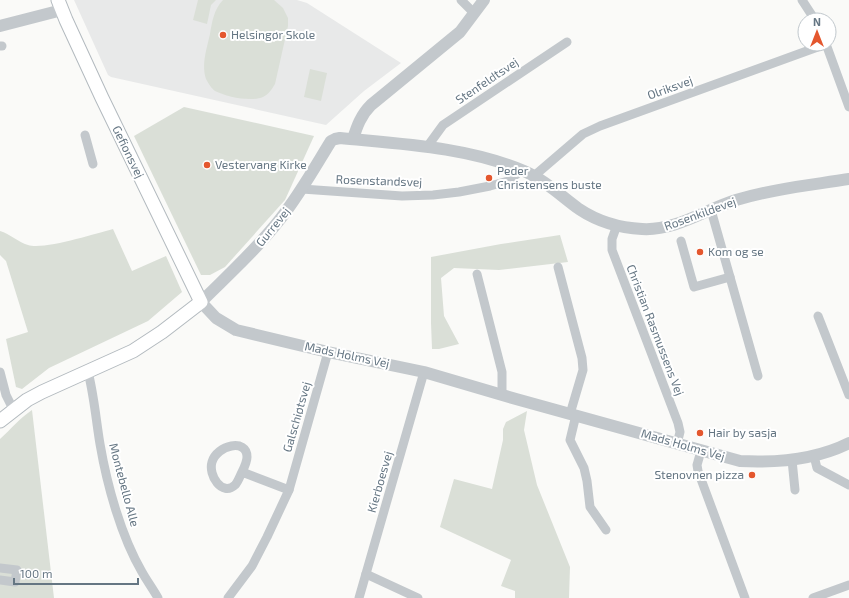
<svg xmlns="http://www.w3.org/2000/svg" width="849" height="598" font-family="'Exo 2',sans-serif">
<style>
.built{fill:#e8e9e9}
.green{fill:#dadfd7}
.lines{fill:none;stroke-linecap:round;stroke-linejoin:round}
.secondary-casing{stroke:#b3babf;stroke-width:15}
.minor{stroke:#c3c8cc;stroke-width:9}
.tertiary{stroke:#c3c8cc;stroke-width:12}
.secondary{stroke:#fff;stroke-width:13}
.poi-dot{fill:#e4572e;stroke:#fff;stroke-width:1.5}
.labels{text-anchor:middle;stroke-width:4;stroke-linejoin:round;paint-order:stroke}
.poi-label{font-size:12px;fill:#657683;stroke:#fff;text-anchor:start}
.street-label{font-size:12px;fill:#657683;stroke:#fff}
</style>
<rect width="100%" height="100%" fill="#fafaf8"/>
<!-- built -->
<polygon class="built" points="74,0 297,0 307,3 401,63 364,91 326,125 111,77 108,75"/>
<!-- green -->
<g class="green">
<polygon points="198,0 216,0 211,5 207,24 193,20"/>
<path d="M223,0H274L283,8L288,18V26L275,84C272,89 269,94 263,97C251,102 227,97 215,91C212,89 208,83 206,79C201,65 207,48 210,34C212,22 214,9 223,0Z"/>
<polygon points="310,69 327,73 321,101 304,97"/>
<polygon points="184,107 314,136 285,200 225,267 210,275 201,275 134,136"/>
<path d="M113,229L132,271L166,256L182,292L148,321L49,368L22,389L16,387L6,339L28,332L6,261L0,255V231C10,234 18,242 28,245C44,250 94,234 113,229Z"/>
<polygon points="560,235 568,262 499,270 454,268 441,278 444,316 459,344 439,349 432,349 431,323 431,257 501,244"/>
<path d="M32,410L54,598H0V439C11,429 20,418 32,410Z"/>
<polygon points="527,411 524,430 537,485 570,567 569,598 515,598 515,591 501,586 511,560 440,527 454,479 492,489 503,440 503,429 506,422"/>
</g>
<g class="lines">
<defs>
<polyline id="secondary" points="0,421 27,400 42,392 133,351 162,332 201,302 102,98 66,20 58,0"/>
</defs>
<!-- secondary casing -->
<use href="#secondary" class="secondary-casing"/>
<!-- minor -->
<g class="minor">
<polyline points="461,0 474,13"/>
<polyline points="802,0 815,20"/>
<polyline points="826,44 849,107"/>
<polyline points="0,46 2,46"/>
<polyline points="85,135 93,164"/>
<polyline points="427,147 443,125 567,42"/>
<polyline points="534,176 583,134 600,126 826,44"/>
<polyline points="302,189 402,196 433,195 459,192 490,186 508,181 522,170"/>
<polyline points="711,210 758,376"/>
<polyline points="617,225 612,239 612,250 678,423 680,432 677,444"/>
<polyline points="681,241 694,287 730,277"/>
<polyline points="558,267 582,358 583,370 570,414"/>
<polyline points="477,274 502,372 502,395"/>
<polyline points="818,316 849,395"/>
<polyline points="0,372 6,395 13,409"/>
<path d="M88,372C94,395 96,420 100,444C107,485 121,536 142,572C147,581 153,589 158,598"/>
<polyline points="576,415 570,440 584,468 587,481 590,507 606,530"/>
<polyline points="701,451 697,465 698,471 745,598"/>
<polyline points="814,456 817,468 849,485"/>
<polyline points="792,460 795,490"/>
<path d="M242,472C240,476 238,482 235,485C222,497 208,475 212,462C217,445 247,438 247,457C247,462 244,468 242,472L289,490"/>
<polyline points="0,568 17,570 15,582 0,580"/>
<polyline points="366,574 418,598"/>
<polyline points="228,598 252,566 267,537 289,490 328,352"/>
<polyline points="359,598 424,372"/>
<polyline points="813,598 849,585"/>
</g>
<!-- tertiary -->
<g class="tertiary">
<polyline points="0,26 62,10"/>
<path d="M353,139C357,126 361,115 371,105L460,32L484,0"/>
<path d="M849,179C812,185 772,189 736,200C704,210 676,231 642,229C620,228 597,221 579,209C561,196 545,180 524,171C467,147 402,144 340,138L335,139L331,141C315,167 300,194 281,218C257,249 228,275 201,302L216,318L236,330L328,352L424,372L516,399L740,461C778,463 815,460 849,443"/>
</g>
<!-- secondary -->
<use href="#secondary" class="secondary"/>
</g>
<!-- markers -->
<g class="poi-dot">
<circle cx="223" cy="35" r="4"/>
<circle cx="207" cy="165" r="4"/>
<circle cx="489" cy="178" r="4"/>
<circle cx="700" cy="252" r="4"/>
<circle cx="700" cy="433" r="4"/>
<circle cx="752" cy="475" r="4"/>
</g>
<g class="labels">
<!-- poi labels -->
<g class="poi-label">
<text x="231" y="39">Helsingør Skole</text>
<text x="215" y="169">Vestervang Kirke</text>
<text x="497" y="175">Peder<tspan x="497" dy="14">Christensens buste</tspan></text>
<text x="708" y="256">Kom og se</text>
<text x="708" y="437">Hair by sasja</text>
<text x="744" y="479" text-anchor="end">Stenovnen pizza</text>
</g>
<!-- street labels -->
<g class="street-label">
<text transform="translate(487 81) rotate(-34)" y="4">Stenfeldtsvej</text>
<text transform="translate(670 88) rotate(-20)" y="4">Olriksvej</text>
<text transform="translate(128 152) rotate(64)" y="4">Gefionsvej</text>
<text transform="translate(379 181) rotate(2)" y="4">Rosenstandsvej</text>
<text transform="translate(700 214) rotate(-20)" y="4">Rosenkildevej</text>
<text transform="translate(273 227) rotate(-51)" y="4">Gurrevej</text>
<text transform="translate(655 330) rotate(69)" y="4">Christian Rasmussens Vej</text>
<text transform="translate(347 355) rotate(12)" y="4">Mads Holms Vej</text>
<text transform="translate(297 417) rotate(-74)" y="4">Galschiøtsvej</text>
<text transform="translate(683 445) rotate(16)" y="4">Mads Holms Vej</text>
<text transform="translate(380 482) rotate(-74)" y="4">Kierboesvej</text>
<text transform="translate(124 485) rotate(75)" y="4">Montebello Alle</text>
</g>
</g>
<!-- north arrow -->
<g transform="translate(817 32)"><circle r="19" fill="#ffffff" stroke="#c1c8cd"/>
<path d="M0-3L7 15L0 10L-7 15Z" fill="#e4572e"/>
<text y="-6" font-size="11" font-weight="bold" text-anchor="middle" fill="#657683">N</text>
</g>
<!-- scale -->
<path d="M14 578v6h124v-6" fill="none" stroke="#657683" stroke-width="2"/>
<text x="20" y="578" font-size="12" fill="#657683" stroke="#ffffff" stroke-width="3" paint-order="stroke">100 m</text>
</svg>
